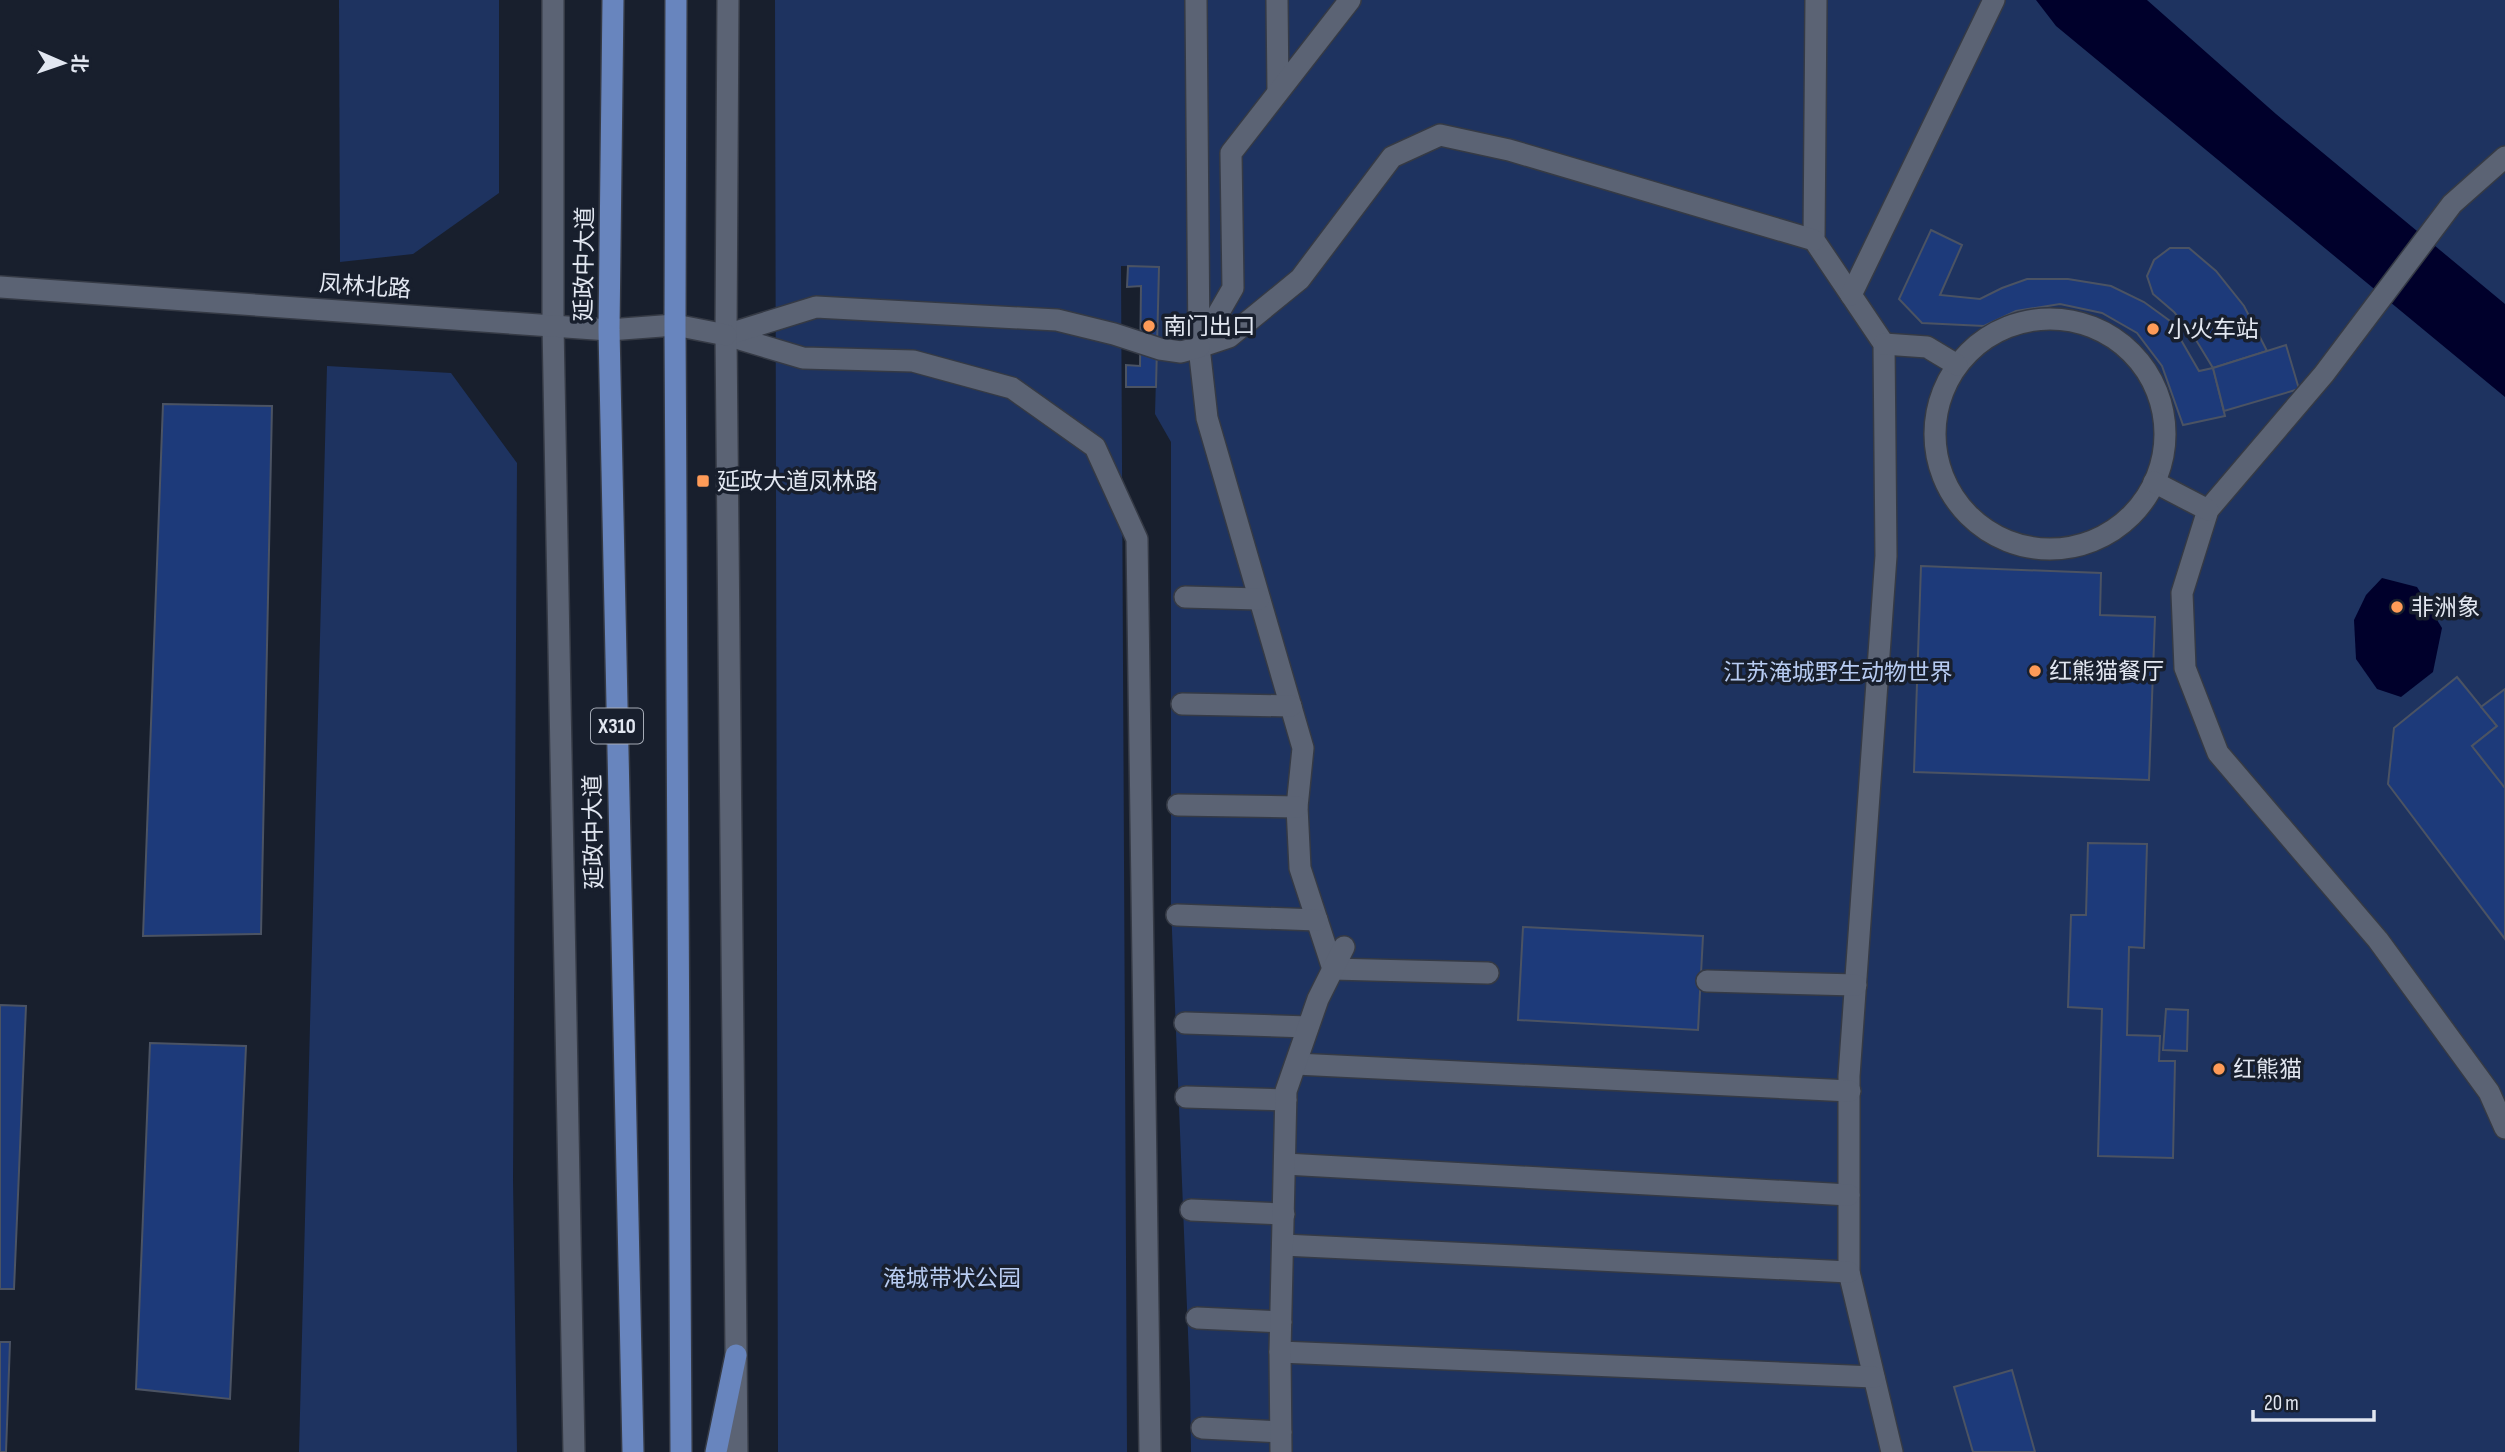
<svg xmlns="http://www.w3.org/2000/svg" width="2505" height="1452" font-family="'Sofia Sans Condensed','Noto Sans SC',sans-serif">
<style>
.green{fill:#1e3360}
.water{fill:#00002b}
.building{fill:#1d3a7a;stroke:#4b5363;stroke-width:2}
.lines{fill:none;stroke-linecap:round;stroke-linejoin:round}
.lane-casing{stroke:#353a45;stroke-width:24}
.street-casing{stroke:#353a45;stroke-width:24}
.secondary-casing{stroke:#353a45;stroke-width:24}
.primary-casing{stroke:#353a45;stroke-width:24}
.lane{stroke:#5b6374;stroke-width:21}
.street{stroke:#5b6374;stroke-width:21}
.secondary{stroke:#5b6374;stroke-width:21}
.primary{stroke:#6885be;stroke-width:21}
.poi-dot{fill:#fe9b58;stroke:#181f2d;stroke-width:2.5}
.labels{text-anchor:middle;stroke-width:7;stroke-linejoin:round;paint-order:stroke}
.shield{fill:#181f2d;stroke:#a5abb6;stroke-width:2}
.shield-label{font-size:21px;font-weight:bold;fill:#e2e7f1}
.street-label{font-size:23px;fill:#e2e7f1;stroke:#181f2d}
.poi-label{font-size:23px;fill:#e2e7f1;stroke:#181f2d;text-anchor:start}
.park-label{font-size:23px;fill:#b7cbf1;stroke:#181f2d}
</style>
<rect width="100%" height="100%" fill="#181f2d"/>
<!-- green -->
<g class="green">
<polygon points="339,0 499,0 499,193 413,254 340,262"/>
<polygon points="775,0 2505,0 2505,1452 1191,1452 1190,1383 1171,906 1171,442 1155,414 1159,267 1121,266 1127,1452 778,1452"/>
<polygon points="327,366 451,373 517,463 513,1180 517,1452 299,1452"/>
</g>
<!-- water -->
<g class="water">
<polygon points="2036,0 2147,0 2276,114 2505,304 2505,397 2056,26"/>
<polygon points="2382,578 2417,587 2442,628 2433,672 2401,697 2377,689 2356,659 2354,620 2366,595"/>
</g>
<!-- building -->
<g class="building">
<polygon points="1931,230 1962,245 1940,295 1980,299 2002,288 2027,279 2068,279 2111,286 2144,302 2170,321 2199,371 2213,368 2225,416 2183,425 2162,366 2137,333 2102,313 2060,304 2016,311 1984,326 1922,323 1899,299"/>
<polygon points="2170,248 2189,248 2216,271 2244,306 2267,351 2213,368 2196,340 2174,312 2153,294 2147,276 2154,260"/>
<polygon points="1128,266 1159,267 1156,387 1126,387 1126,365 1140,366 1141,286 1127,287"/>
<polygon points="2286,345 2299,389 2224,411 2213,368"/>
<polygon points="163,404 272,406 261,934 143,936"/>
<polygon points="1921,566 2101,573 2100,615 2155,617 2149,780 1914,772"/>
<polygon points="2457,677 2497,726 2472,746 2505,788 2505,939 2388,784 2394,728"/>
<polygon points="2505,689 2505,788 2472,746 2497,726 2481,707"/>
<polygon points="2088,843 2147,844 2144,948 2129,947 2127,1035 2160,1036 2159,1061 2175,1061 2173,1158 2098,1156 2102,1009 2068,1007 2071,915 2086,915"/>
<polygon points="1523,927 1703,936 1698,1030 1518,1020"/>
<polygon points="0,1005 26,1006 14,1289 0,1289"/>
<polygon points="2166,1009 2188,1010 2187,1051 2163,1050"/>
<polygon points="150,1043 246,1046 230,1399 136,1389"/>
<polygon points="0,1342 10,1342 6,1452 0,1452"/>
<polygon points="2012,1370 2035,1452 1973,1452 1954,1387"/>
</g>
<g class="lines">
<defs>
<g id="lane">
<polyline points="1196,0 1199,347 1207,418 1303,748 1297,807 1300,868 1333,969 1488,973"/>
<polyline points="1277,0 1278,92"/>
<polyline points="1816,0 1814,240 1884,344 1886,556 1849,1076 1849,1272 1892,1452"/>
<polyline points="1851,295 1994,0"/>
<polyline points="1200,345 1233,288 1231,153 1350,0"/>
<polyline points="1199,347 1229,337 1300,279 1392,157 1440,135 1509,150 1814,240"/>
<polyline points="1185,597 1259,599"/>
<polyline points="1182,704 1291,706"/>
<polyline points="1178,805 1297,807"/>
<polyline points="1177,915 1317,920"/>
<polyline points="1707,981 1856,985"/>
<polyline points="1185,1023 1308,1027"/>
<polyline points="1296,1064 1850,1091"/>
<polyline points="1186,1097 1286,1100"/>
<polyline points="1285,1164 1849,1195"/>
<polyline points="1191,1210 1284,1214"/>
<polyline points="1283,1245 1849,1272"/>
<polyline points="1197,1318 1281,1322"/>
<polyline points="1280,1352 1874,1377"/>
<polyline points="1202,1428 1281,1432"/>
<polyline points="1281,1452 1280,1352 1286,1091 1318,999 1344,947"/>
</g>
<g id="street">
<polyline points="2505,157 2452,204 2324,374 2208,510 2182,593 2185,668 2218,753 2378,940 2489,1092 2505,1128"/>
<circle cx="2050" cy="434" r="115"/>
<polyline points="726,335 803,358 913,361 1012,388 1095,447 1137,539 1150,1452"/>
<polyline points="726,335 816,307 1057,320 1114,334 1160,349 1181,352 1199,347"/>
<polyline points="1884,344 1927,347 1957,365"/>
<polyline points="2154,482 2208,510"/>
</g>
<g id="secondary">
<polyline points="553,0 553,325 574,1452"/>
<polyline points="728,0 726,335 737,1452"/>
<polyline points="0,287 609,330 675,325 726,335"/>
</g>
<g id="primary">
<polyline points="613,0 609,330 633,1452"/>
<polyline points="676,0 675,325 681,1452"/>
<polyline points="716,1452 736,1355"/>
</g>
</defs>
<!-- lane casing -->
<use href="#lane" class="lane-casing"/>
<!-- street casing -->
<use href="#street" class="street-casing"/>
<!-- secondary casing -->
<use href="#secondary" class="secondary-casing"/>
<!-- primary casing -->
<use href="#primary" class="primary-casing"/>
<!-- lane -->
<use href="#lane" class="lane"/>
<!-- street -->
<use href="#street" class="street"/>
<!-- secondary -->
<use href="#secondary" class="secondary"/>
<!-- primary -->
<use href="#primary" class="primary"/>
</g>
<!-- markers -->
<g class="poi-dot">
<circle cx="1149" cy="326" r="7"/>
<circle cx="2153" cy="329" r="7"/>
<rect x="696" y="474" width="14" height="14" rx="3.5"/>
<circle cx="2397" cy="607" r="7"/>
<circle cx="2035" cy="671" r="7"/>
<circle cx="2219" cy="1069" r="7"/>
</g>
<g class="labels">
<!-- shield labels -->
<rect class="shield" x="591" y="708.5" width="52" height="35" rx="5"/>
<g class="shield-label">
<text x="617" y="733">X310</text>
</g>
<!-- street labels -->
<g class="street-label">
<text transform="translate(584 264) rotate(-89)" y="8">延政中大道</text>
<text transform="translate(365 286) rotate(4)" y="8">凤林北路</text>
<text transform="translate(593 832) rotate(-91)" y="8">延政中大道</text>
</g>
<!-- poi labels -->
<g class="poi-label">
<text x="1163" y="334">南门出口</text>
<text x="2167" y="337">小火车站</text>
<text x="717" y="489">延政大道凤林路</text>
<text x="2411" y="615">非洲象</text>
<text x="2049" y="679">红熊猫餐厅</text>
<text x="2233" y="1077">红熊猫</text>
</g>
<!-- park labels -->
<g class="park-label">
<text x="1838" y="680">江苏淹城野生动物世界</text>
<text x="952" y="1286">淹城带状公园</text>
</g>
</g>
<!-- north arrow -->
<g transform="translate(63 63) rotate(92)" stroke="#181f2d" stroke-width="5" paint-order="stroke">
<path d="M0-5L12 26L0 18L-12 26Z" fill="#e2e7f1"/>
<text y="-10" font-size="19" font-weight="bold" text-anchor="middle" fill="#e2e7f1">北</text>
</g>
<!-- scale -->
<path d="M2253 1410v10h121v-10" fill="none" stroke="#e2e7f1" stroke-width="3.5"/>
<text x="2264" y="1410" font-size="21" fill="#e2e7f1" stroke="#181f2d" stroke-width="5" paint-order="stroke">20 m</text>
</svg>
